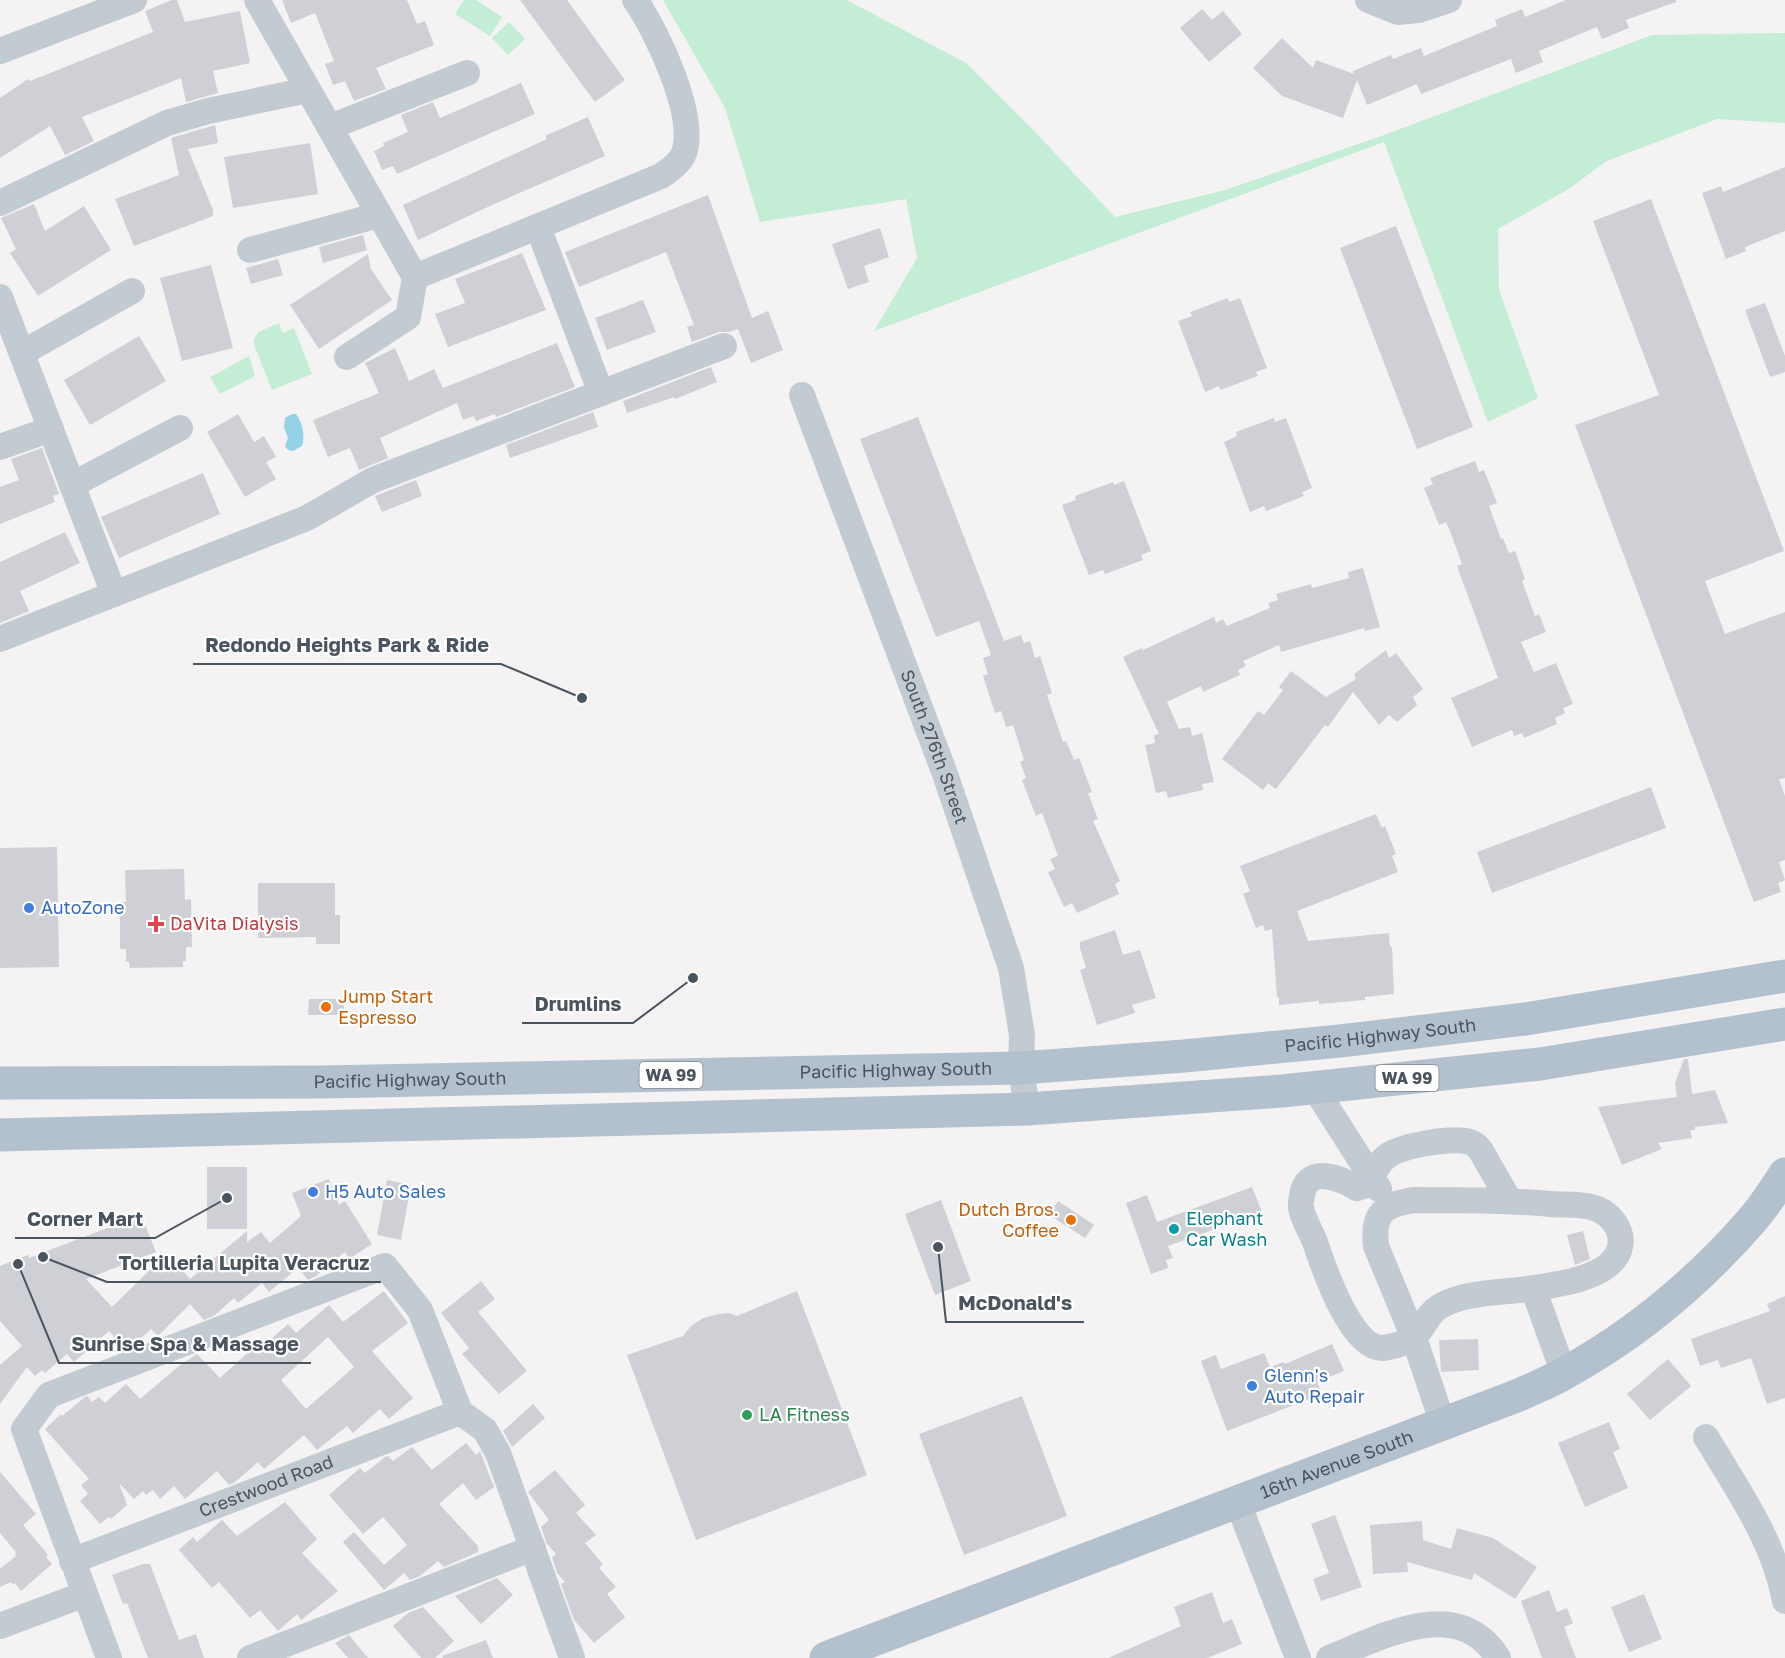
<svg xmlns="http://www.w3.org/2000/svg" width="1785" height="1658" font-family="'Golos Text',sans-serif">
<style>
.green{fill:#c4edd6}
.water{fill:#94d2e7}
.building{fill:#cfd0d5;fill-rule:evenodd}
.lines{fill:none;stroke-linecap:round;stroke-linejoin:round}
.minor{stroke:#c3cbd2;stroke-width:26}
.major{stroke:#b3c0ce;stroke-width:33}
.shop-dot{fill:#3f7fe0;stroke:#fff;stroke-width:2}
.health-dot{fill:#e0444e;stroke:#fff;stroke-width:2}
.food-dot{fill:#e8710a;stroke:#fff;stroke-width:2}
.culture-dot{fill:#0f9aa8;stroke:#fff;stroke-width:2}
.leisure-dot{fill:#2e9e5b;stroke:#fff;stroke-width:2}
.labels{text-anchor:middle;stroke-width:4.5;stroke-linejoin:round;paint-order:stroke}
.shield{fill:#fff;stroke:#80878e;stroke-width:1.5}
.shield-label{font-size:16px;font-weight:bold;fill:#4a545e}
.street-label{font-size:18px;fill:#4a545e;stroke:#fff}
.shop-label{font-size:18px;fill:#366cbe;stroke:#fff;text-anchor:start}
.health-label{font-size:18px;fill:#be3a42;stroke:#fff;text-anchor:start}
.food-label{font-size:18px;fill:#c56008;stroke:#fff;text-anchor:start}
.culture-label{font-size:18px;fill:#0d838f;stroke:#fff;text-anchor:start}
.leisure-label{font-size:18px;fill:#27864d;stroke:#fff;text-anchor:start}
.leader{fill:none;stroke:#4a545e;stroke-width:2}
.callout-dot{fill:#4a545e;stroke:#fff;stroke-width:2}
.callout-label{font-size:20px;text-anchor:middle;font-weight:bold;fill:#4a545e;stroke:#fff;stroke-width:4.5;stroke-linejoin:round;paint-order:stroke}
</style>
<rect width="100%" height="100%" fill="#f4f2f2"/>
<!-- green -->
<g class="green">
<polygon points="464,0 476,0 502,17 490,36 455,14"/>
<polygon points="663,0 847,0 966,63 1035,132 1115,217 1225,190 1384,135 1652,35 1785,33 1785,123 1717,119 1607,161 1567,190 1498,229 1499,290 1538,398 1488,422 1384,142 874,331 917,258 906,199 760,222 725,108"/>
<polygon points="509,22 525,39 508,55 492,38"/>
<polygon points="279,323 283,333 294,328 312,374 272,390 253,342 258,332"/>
<polygon points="249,356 255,376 220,394 210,377"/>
</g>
<!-- water -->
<path class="water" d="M292,414H296C303,424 305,435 302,446L293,451L288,450L285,446L288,438L284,427L285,418Z"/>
<!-- building -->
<g class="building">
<polygon points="172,0 177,0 185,22 240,11 250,63 213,71 218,93 186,102 181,78 82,117 94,141 65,155 50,126 0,158 0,98 28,79 30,81 153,32 145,11"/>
<polygon points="282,0 407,0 417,24 425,21 434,45 376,68 386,89 354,101 345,81 333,85 325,64 334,61 315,13 291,23"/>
<polygon points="520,0 567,0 625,80 595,102"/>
<polygon points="1566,0 1676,0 1676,2 1626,20 1629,28 1602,39 1597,27 1539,51 1543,62 1516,73 1511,59 1421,94 1417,84 1367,105 1357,80 1343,118 1282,96 1253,68 1282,38 1313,68 1316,60 1354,74 1353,71 1391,55 1393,59 1421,48 1424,56 1497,26 1495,20 1522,9 1525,17"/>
<polygon points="1202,9 1212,20 1223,11 1242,34 1209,62 1180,28"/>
<polygon points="521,83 535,114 397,174 393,166 382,170 374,151 384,146 383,143 408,132 401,115 433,102 440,118"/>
<polygon points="588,117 605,156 492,205 418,240 403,205 547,139 545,136"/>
<polygon points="215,125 218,143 188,149 213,210 213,216 134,246 115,199 179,175 171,138"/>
<polygon points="310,143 318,194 233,208 224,157"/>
<polygon points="1785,167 1785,231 1745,247 1746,251 1726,259 1702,193 1721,186 1723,192"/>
<polygon points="708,195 752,318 768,311 783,350 751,363 738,329 729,332 719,332 692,342 687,327 694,325 666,252 579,287 565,252"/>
<polygon points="1651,199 1784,551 1705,581 1725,634 1785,612 1785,778 1779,779 1785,796 1785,860 1779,862 1785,880 1778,883 1781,892 1754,902 1575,425 1659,395 1593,221"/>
<polygon points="34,204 45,231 84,206 111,250 38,296 10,253 16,249 1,218"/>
<polygon points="1396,226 1473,427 1417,449 1340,248"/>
<polygon points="880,228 889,257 864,266 869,282 848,289 832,244"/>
<polygon points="363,235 367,250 323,263 319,247"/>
<polygon points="522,253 546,310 448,347 435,314 465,303 455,279"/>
<polygon points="368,254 371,269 392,300 319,349 290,305"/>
<polygon points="278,259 283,275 251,284 246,268"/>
<polygon points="211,265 233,348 182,361 160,278"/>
<polygon points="1228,298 1229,302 1240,298 1267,368 1256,372 1258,376 1220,390 1219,386 1205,392 1178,321 1192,316 1190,312"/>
<polygon points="643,300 656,332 607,350 595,318"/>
<polygon points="1765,303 1785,356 1785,372 1770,377 1745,310"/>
<polygon points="139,336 166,381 90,425 64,380"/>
<polygon points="557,343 575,387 496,417 495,414 476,421 474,416 463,420 457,403 380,438 388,458 364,468 359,470 350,448 328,457 313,420 379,393 365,363 395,348 409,381 434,369 443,388"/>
<polygon points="711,367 717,382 675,399 674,397 627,413 623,401"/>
<polygon points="593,412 598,427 510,458 506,445"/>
<polygon points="238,414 254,442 264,436 276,457 266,462 276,479 245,497 207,432"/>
<polygon points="918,417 1004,641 1021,635 1024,643 1030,641 1035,658 1040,656 1052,693 1047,695 1063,742 1066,741 1074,760 1079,758 1092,792 1088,793 1098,819 1093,821 1120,881 1115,884 1119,894 1077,913 1072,903 1064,907 1048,872 1055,869 1050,859 1058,856 1042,813 1036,816 1022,780 1026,778 1020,762 1024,760 1013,725 1006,727 1001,711 995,713 983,676 988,674 983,658 991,655 979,621 936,637 860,439"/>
<polygon points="1274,418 1275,422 1286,418 1312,488 1302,492 1304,496 1266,511 1264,506 1250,512 1224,442 1237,436 1236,432"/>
<polygon points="42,448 59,494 53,496 55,502 0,524 0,487 19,480 11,459"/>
<polygon points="1475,461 1479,472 1484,470 1497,503 1489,506 1501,539 1503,538 1509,553 1515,551 1525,579 1522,581 1535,616 1539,614 1546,632 1521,642 1534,672 1556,663 1573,704 1563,708 1565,713 1555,718 1557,724 1524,738 1522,733 1514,736 1512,730 1472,747 1451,698 1498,678 1457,566 1462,564 1450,531 1446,522 1439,525 1424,488 1433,484 1430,478"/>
<polygon points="203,473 220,514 119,558 101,517"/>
<polygon points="416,480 422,496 382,512 375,496"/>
<polygon points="1124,481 1151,551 1141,555 1143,560 1105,574 1103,570 1089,575 1062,505 1076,500 1075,496 1113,482 1114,485"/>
<polygon points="65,532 80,563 20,591 29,611 0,623 0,562"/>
<polygon points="1363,568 1380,627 1365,631 1364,628 1281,652 1279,645 1243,661 1246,666 1238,670 1240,675 1203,692 1201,686 1167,702 1179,729 1190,727 1192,736 1202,733 1214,782 1202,784 1203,790 1168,798 1166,791 1156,793 1145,745 1155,743 1154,735 1159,734 1123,657 1142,648 1143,650 1214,617 1216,623 1223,619 1227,626 1270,608 1268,603 1278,600 1276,594 1311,584 1312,588 1349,578 1348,572"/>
<polygon points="1386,650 1389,658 1396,653 1423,689 1413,697 1417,705 1397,722 1389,715 1379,725 1353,692 1328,727 1325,725 1276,789 1268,783 1263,790 1222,759 1258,711 1264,715 1283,690 1279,687 1291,671 1326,697 1356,679 1354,674"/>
<polygon points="1651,787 1666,828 1492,893 1477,852"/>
<polygon points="1376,814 1382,828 1385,826 1396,854 1392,856 1398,872 1297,911 1308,941 1389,933 1390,947 1392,947 1394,994 1365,997 1365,1000 1319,1004 1319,1001 1279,1005 1279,997 1277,997 1272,929 1265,931 1263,925 1256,928 1243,894 1250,891 1240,866"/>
<polygon points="57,847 59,967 0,968 0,848"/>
<polygon points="184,869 185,900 191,899 192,947 186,947 186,961 183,961 183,967 130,968 129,962 126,962 126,949 120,949 120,902 126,902 125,870"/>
<polygon points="258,883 335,883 335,915 340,915 340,944 316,944 316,937 258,938"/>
<polygon points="1115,930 1123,955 1140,950 1156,998 1132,1005 1135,1013 1097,1025 1080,970 1086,968 1080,948 1080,942"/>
<polygon points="309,999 344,999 344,1015 308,1015"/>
<polygon points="1684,1059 1688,1059 1692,1094 1715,1090 1728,1123 1695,1127 1695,1130 1690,1130 1692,1138 1658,1143 1662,1149 1622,1165 1598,1107 1677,1097 1675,1083"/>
<rect x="207" y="1167" width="40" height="62"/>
<polygon points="329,1179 339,1205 345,1201 372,1244 349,1259 345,1252 316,1276 308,1280 298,1268 269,1292 262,1283 238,1303 234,1298 215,1315 204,1320 190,1304 158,1336 151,1329 130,1348 126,1349 109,1331 74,1362 67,1354 45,1373 42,1370 35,1376 27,1367 0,1404 0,1365 22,1346 0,1321 0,1266 28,1255 29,1258 141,1215 156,1252 86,1279 112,1307 159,1261 164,1272 175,1262 190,1279 247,1231 247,1242 261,1232 270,1243 301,1216 292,1193"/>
<polygon points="387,1180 411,1185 401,1240 377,1235"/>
<polygon points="1252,1187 1262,1212 1168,1246 1173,1258 1166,1260 1168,1268 1151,1274 1126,1203 1147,1195 1157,1222"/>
<polygon points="941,1200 971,1281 935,1295 905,1214"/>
<polygon points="1058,1201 1094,1225 1085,1238 1049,1215"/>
<polygon points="1583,1231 1590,1259 1575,1265 1567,1235"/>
<polygon points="481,1281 495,1299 478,1312 527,1371 499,1394 462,1354 469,1348 441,1313"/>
<path d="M384,1291L408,1323L372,1351L413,1398L389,1419L380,1409L353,1433L347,1426L317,1450L304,1435L264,1469L258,1462L235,1482L229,1485L217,1471L185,1499L174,1486L160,1499L153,1490L146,1495L143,1491L134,1499L119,1483L127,1505L111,1519L109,1517L100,1524L80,1501L88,1494L81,1485L89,1479L45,1429L61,1414L62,1416L85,1397L87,1396L92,1402L99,1397L105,1403L126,1384L140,1399L180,1365L197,1354L220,1378L256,1345L260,1349L288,1324L296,1333L329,1305L343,1322ZM328,1337L354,1367L306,1409L281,1380Z"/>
<polygon points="797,1291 867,1475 696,1540 627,1355 683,1336 691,1326 703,1318 718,1314 728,1313 737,1316"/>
<polygon points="1785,1296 1785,1398 1767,1404 1751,1358 1721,1368 1718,1360 1700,1366 1691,1339 1770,1311 1767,1304"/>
<polygon points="1478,1339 1479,1370 1441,1372 1439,1340"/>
<polygon points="1332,1344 1344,1371 1317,1382 1322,1394 1227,1431 1201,1361 1216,1355 1221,1369 1264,1353 1270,1367 1284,1362 1285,1364"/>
<polygon points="1668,1359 1691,1386 1650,1420 1627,1394"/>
<polygon points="1022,1396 1067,1516 964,1555 919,1434"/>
<polygon points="533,1404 545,1418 512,1447 503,1431"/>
<polygon points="1609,1422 1620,1449 1613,1452 1628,1488 1585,1507 1558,1443"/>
<polygon points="466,1443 476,1455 480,1451 494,1487 476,1500 463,1483 439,1504 478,1546 478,1552 444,1567 438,1561 420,1576 410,1580 404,1573 384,1590 343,1542 354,1532 384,1565 407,1545 383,1517 363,1534 329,1495 360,1468 365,1473 385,1457 388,1456 393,1461 412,1447 432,1470"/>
<polygon points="555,1470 585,1505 576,1513 596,1535 585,1543 603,1564 599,1568 616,1587 607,1594 625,1617 594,1643 574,1620 561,1584 565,1582 557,1573 552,1557 556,1554 547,1544 541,1527 549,1520 528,1492"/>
<polygon points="0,1472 36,1514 23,1525 48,1555 46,1557 52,1564 21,1591 15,1583 13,1585 11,1582 0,1587 0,1569 16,1556 15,1554 16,1552 0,1533"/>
<polygon points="285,1502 317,1539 302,1553 338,1591 301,1620 297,1614 278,1631 260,1610 250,1618 219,1582 212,1588 179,1550 193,1537 197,1542 222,1520 237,1536"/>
<polygon points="1335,1515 1362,1587 1321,1601 1313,1579 1329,1573 1311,1524"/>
<polygon points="1422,1521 1423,1540 1451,1549 1457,1528 1493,1538 1537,1567 1515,1599 1474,1573 1472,1580 1407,1562 1408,1572 1373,1574 1370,1525"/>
<polygon points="143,1564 150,1564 179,1640 196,1634 204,1658 148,1658 127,1603 123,1604 112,1575"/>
<polygon points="497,1578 513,1595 481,1624 455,1596"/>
<polygon points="1549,1590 1557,1612 1567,1608 1573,1623 1564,1627 1576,1658 1542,1658 1521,1601"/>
<polygon points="1212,1592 1223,1623 1232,1619 1242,1644 1207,1658 1108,1658 1181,1626 1174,1607"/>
<polygon points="1644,1594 1662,1639 1629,1652 1611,1607"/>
<polygon points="423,1607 454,1641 435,1658 421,1658 393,1626 408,1613"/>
<polygon points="349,1635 368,1658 348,1658 335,1643"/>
<polygon points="486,1640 493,1658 443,1658 442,1656"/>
</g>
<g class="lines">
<!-- minor -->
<g class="minor">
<path d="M257,0L415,277L661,176C670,170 680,163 684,153C697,116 657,31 635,0"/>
<polyline points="1368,0 1398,12 1419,10 1449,0"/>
<polyline points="0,51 134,0"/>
<polyline points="330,127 467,73"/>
<polyline points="0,203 167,123 208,111 308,90"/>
<polyline points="538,227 601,393"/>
<polyline points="250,250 379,215"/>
<polyline points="0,297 114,594"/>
<polyline points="22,353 132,291"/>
<polyline points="347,357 408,317 415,277"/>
<path id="s1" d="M802,395L945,774L1011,968L1022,1035L1021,1068L1027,1109"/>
<polyline points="0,447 51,429"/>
<polyline points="72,485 180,428"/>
<polyline points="0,639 307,518 373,480 724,346"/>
<polyline points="1314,1087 1379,1189"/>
<polyline points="1533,1288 1564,1374"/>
<path d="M1443,1424L1414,1338L1376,1246C1372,1213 1384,1204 1415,1200C1462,1200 1505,1200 1551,1204C1564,1205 1579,1204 1591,1207C1609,1211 1624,1229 1620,1247C1613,1279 1554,1285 1527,1289C1498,1293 1463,1292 1439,1307C1426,1315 1423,1331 1413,1338C1407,1343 1391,1347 1383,1348C1351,1350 1323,1266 1315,1242C1311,1231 1303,1220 1301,1208C1300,1203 1302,1196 1303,1191C1310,1165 1342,1179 1357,1188L1370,1184C1373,1174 1378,1163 1387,1156C1403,1145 1452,1137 1470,1142C1476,1144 1478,1147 1481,1151L1509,1200"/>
<path d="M1706,1437C1737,1489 1774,1540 1785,1601"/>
<polyline points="1238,1503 1298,1658"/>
<path id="s2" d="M72,1561L460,1412"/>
<polyline points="0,1626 85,1594"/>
<polyline points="109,1658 24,1429 49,1395 385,1266 420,1310 460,1412 485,1430 498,1453 572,1658"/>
<polyline points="250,1658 533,1548"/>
<path d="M1329,1658C1382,1637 1458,1594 1498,1658"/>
</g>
<!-- major -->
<g class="major">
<path id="s3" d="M0,1083L322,1082L1021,1068L1184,1056L1340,1041L1526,1019L1785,976"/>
<polyline points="0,1135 1027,1109 1282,1091 1540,1064 1785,1024"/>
<path id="s4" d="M826,1658C1057,1569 1289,1484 1519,1395C1534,1388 1550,1382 1565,1373C1636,1334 1700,1280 1753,1219C1765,1205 1775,1189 1785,1174"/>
</g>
</g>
<!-- markers -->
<g class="shop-dot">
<circle cx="29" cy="908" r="6"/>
<circle cx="313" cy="1192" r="6"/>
<circle cx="1252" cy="1386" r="6"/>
</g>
<path class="health-dot" d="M153 915h6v6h6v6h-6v6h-6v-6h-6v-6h6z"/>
<g class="food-dot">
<circle cx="326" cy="1007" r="6"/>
<circle cx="1071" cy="1220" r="6"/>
</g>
<circle class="culture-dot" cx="1174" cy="1229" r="6"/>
<circle class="leisure-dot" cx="747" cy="1415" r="6"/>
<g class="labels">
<!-- shield labels -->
<g class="shield">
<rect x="639.5" y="1062" width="63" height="26" rx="4.5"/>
<rect x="1375.5" y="1065" width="63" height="26" rx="4.5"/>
</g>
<g class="shield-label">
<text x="671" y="1081">WA 99</text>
<text x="1407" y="1084">WA 99</text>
</g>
<!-- street labels -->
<g class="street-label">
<text dy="6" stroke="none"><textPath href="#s1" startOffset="376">South 276th Street</textPath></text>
<text dy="6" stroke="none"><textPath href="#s3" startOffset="1382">Pacific Highway South</textPath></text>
<text dy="6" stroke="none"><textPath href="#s3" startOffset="896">Pacific Highway South</textPath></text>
<text dy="6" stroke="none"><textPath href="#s3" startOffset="410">Pacific Highway South</textPath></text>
<text dy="6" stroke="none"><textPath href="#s4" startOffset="546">16th Avenue South</textPath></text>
<text dy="6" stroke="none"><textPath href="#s2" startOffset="208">Crestwood Road</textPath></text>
</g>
<!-- shop labels -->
<g class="shop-label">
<text x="41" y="914">AutoZone</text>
<text x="325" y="1198">H5 Auto Sales</text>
<text x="1264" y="1382">Glenn's<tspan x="1264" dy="21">Auto Repair</tspan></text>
</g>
<!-- health labels -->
<g class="health-label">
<text x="170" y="930">DaVita Dialysis</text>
</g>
<!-- food labels -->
<g class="food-label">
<text x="338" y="1003">Jump Start<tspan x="338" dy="21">Espresso</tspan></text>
<text x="1059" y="1216" text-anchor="end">Dutch Bros.<tspan x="1059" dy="21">Coffee</tspan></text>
</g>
<!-- culture labels -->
<g class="culture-label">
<text x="1186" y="1225">Elephant<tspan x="1186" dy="21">Car Wash</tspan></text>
</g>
<!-- leisure labels -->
<g class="leisure-label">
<text x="759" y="1421">LA Fitness</text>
</g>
</g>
<!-- callouts -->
<path class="leader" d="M582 698L501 664H193M693 978L633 1023H522M227 1198L155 1238H15M43 1257L107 1282H381M938 1247L946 1322H1084M18 1264L59 1363H311"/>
<g class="callout-dot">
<circle cx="582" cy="698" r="6"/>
<circle cx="693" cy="978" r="6"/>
<circle cx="227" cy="1198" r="6"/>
<circle cx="43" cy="1257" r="6"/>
<circle cx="938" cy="1247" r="6"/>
<circle cx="18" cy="1264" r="6"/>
</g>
<g class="callout-label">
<text x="347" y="652">Redondo Heights Park &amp; Ride</text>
<text x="578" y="1011">Drumlins</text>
<text x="85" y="1226">Corner Mart</text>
<text x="244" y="1270">Tortilleria Lupita Veracruz</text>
<text x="1015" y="1310">McDonald's</text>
<text x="185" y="1351">Sunrise Spa &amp; Massage</text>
</g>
</svg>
